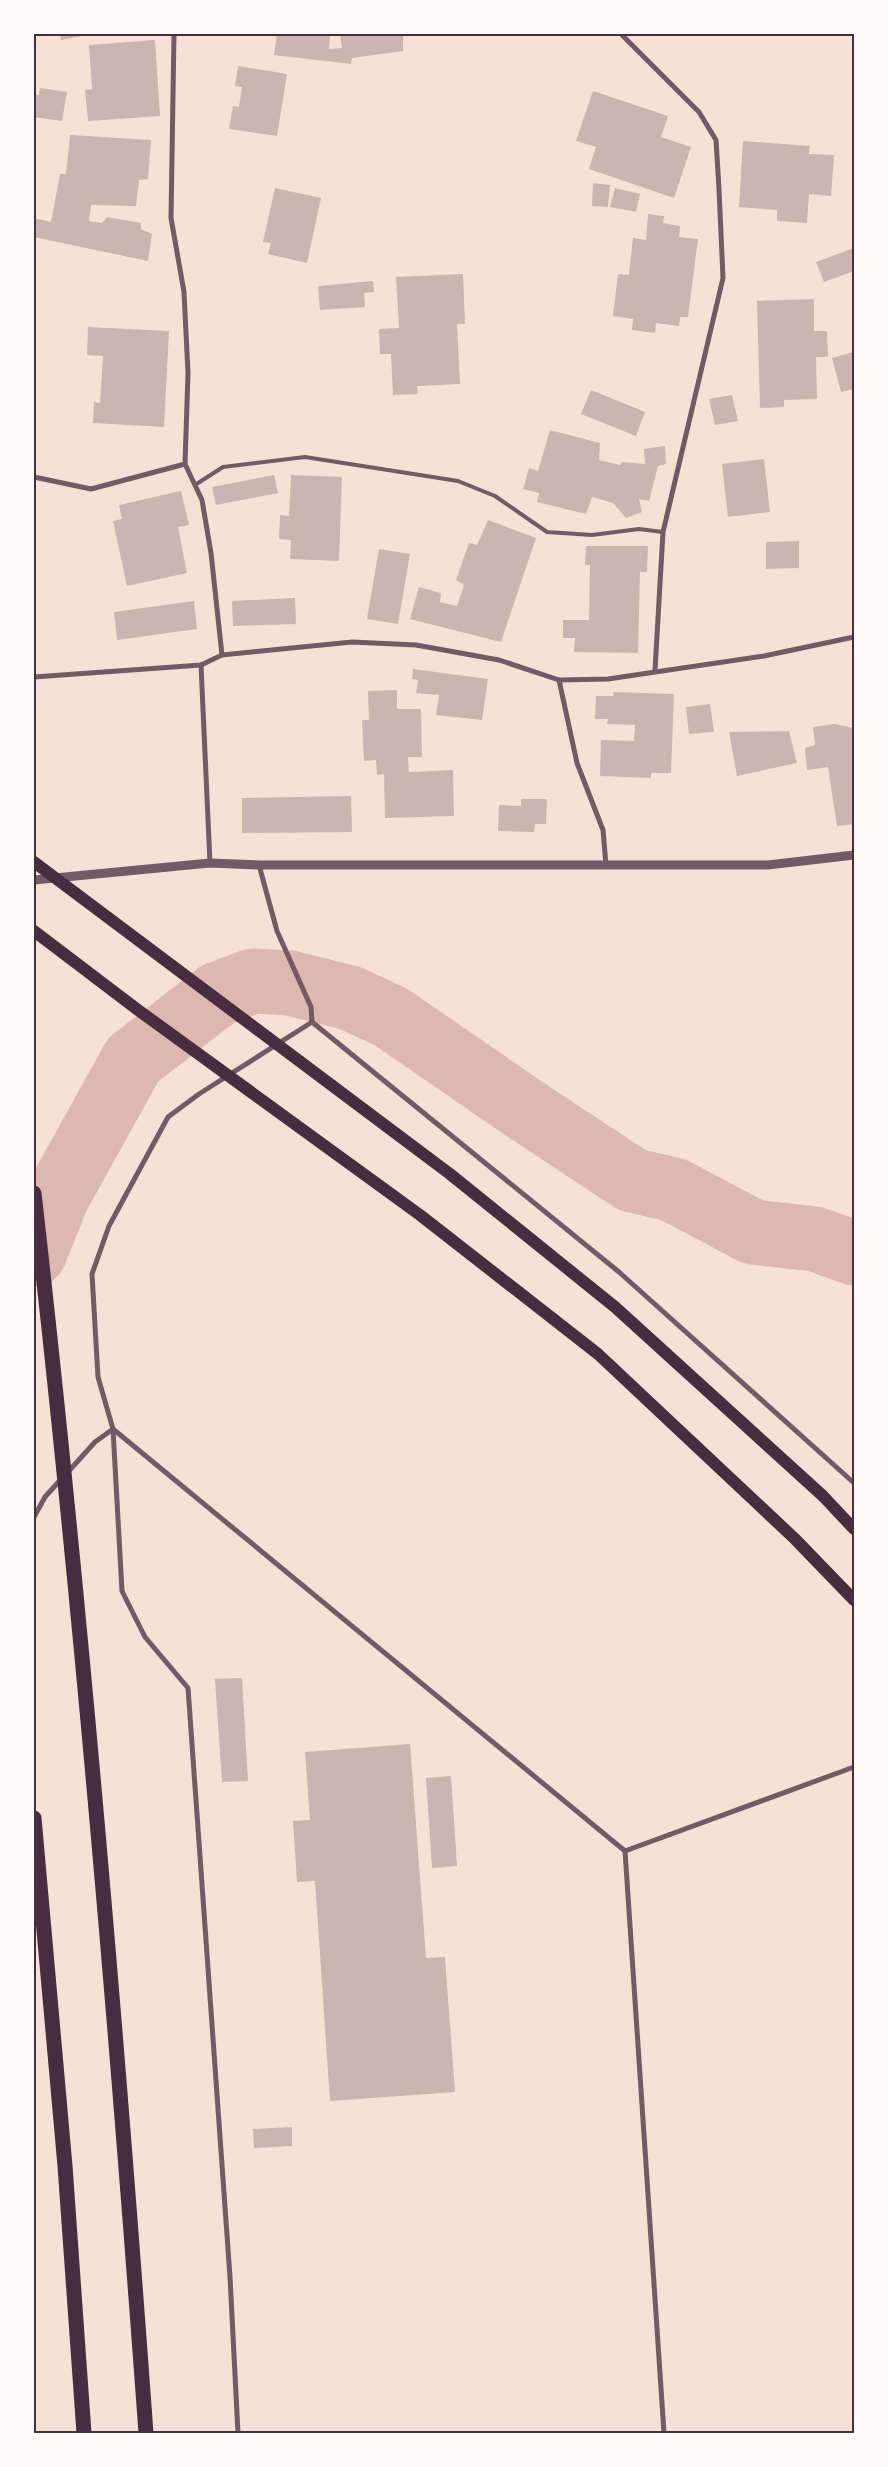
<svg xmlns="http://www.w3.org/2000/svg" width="888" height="2467" font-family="Roboto,sans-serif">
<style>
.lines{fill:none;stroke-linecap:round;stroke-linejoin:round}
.river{stroke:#dcb8b0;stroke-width:65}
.building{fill:#ccb4b1}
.service{stroke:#755966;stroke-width:4}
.minor{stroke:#755966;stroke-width:5}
.tertiary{stroke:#755966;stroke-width:9}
.primary{stroke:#4a2c40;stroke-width:12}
.motorway{stroke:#4a2c40;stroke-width:15}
.neatline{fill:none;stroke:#4a2c40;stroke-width:2}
</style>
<rect width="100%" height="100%" fill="#f7e1d7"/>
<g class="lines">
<!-- river -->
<polyline class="river" points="34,1254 57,1197 133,1060 218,994 253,981 290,983 350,998 391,1017 523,1108 632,1180 674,1190 753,1232 815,1239 854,1253"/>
</g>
<!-- building -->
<g class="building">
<polygon points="60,34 87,34 87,35 61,40"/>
<polygon points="277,34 330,34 329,49 342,48 340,34 403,34 403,51 352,58 351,64 274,55"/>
<polygon points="155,40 160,116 88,121 85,90 92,89 89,45"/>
<polygon points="238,66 287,74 277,136 229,129 233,106 239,107 242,87 235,86"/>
<polygon points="40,88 67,92 62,121 34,117 34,94 39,95"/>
<polygon points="593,91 668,116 661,137 691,147 674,198 589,169 596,147 576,141"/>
<polygon points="70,135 151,140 148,179 139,180 136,206 91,205 89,221 102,223 107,217 141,223 141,229 152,234 148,261 34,237 34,218 51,222 60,174 66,174"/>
<polygon points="743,141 810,146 809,154 834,155 831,196 809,194 807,223 777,221 777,210 739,207"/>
<polygon points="593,183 610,185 608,207 592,206"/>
<polygon points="275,188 321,198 307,263 268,254 271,243 263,242"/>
<polygon points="615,188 640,194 636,212 610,207"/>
<polygon points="648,214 664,216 663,223 680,226 679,237 698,239 688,317 680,317 679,326 656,323 655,333 632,330 633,319 613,316 618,274 629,275 633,238 646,240"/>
<polygon points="854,248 854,271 824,282 816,262"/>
<polygon points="463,274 465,324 457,324 460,384 417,386 418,394 393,395 391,354 380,354 379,329 399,328 396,277"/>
<polygon points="373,281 374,292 364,293 365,307 320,310 318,286"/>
<polygon points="814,299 814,331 827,331 828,357 816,357 817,399 784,400 784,407 760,408 757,301"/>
<polygon points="88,327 169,331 164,427 93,423 94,402 100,403 103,356 87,355"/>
<polygon points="854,352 854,389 841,392 832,358"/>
<polygon points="591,390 645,412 636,436 581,414"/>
<polygon points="732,395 738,421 715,425 709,399"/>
<polygon points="550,430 600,443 599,460 620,465 622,462 645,464 644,449 665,446 666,464 658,466 649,501 639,499 642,512 626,518 613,503 592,497 586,514 537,502 539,493 523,489 529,468 538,471"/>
<polygon points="764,459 770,512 728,517 722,464"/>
<polygon points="274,475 278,493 216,505 212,487"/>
<polygon points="291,475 342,477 339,561 290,559 291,540 279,539 280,515 289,516"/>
<polygon points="181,491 189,525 178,527 187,573 127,586 113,521 122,519 119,505"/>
<polygon points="488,520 536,538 501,642 410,619 419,587 441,593 440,602 457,606 464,585 456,580 469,543 477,545"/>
<polygon points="799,541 799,568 766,569 766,542"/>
<polygon points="586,546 648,546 647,572 640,572 638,653 574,652 575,638 563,638 563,620 589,620 590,565 585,565"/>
<polygon points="379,549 410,554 398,624 367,619"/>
<polygon points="295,598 296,624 233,626 232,601"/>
<polygon points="194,601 197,629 117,640 114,612"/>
<polygon points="413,669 488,679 482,720 436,715 439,695 416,693 418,680 412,679"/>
<polygon points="397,690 397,709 421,709 422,757 408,757 409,772 453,770 454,816 385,818 384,774 377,775 376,760 364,761 362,720 369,720 368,691"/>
<polygon points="613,692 674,694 671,773 651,773 651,778 600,776 601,740 634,741 635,725 607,724 608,719 595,719 596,696 614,696"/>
<polygon points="710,704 714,732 689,734 686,707"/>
<polygon points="834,724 854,728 854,824 837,826 828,767 807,770 805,748 815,745 813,727"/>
<polygon points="789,731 797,763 737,776 729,732"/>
<polygon points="351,796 352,832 242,833 242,798"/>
<polygon points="521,799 547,799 546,824 535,824 534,832 498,831 499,805 521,806"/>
<polygon points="242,1678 248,1781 222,1782 215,1679"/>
<polygon points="410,1744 426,1958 445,1957 455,2092 330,2101 315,1881 297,1882 293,1821 310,1820 305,1752"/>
<polygon points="451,1776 457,1866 432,1868 426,1778"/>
<polygon points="292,2127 292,2146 254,2148 253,2129"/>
</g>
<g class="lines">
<!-- service -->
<polyline class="service" points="195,485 223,467 305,457 458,481 495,496 547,532 592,535 639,529 663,532"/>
<!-- minor -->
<g class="minor">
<polyline points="174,34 171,218 184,292 188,373 185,464 202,500 211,553 222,655"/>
<polyline points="621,34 699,112 716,140 719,189 723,278 663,532 655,670"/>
<polyline points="34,477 91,489 185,464"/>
<polyline points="201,665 210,863"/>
<polyline points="34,677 201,665 222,655 352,642 416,645 499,660 559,680 608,679 764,656 854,637"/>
<polyline points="559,680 577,763 603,830 606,865"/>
<polyline points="259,865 277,931 311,1007 312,1022 199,1094 168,1117 109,1226 92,1274 98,1377 113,1429 625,1851 664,2433"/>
<polyline points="312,1022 619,1272 854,1483"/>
<polyline points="68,1472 95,1442 113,1429 122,1591 145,1637 188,1688 230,2277 238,2433"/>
<polyline points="34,1517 45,1497 62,1478"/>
<polyline points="625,1851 854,1767"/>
</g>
<!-- tertiary -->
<polyline class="tertiary" points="34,880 210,863 259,865 768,865 854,855"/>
<!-- primary -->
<g class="primary">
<polyline points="34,862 450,1174 615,1307 823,1496 854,1529"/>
<polyline points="34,931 138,1010 420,1215 598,1354 795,1539 854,1600"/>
</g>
<!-- motorway -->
<g class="motorway">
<path d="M34,1193C81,1605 116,2019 146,2433"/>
<polyline points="34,1818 65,2166 84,2433"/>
</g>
</g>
<!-- border -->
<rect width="888" height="2467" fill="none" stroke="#fffaf5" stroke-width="70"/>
<rect x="35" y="35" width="818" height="2397" class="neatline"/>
</svg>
